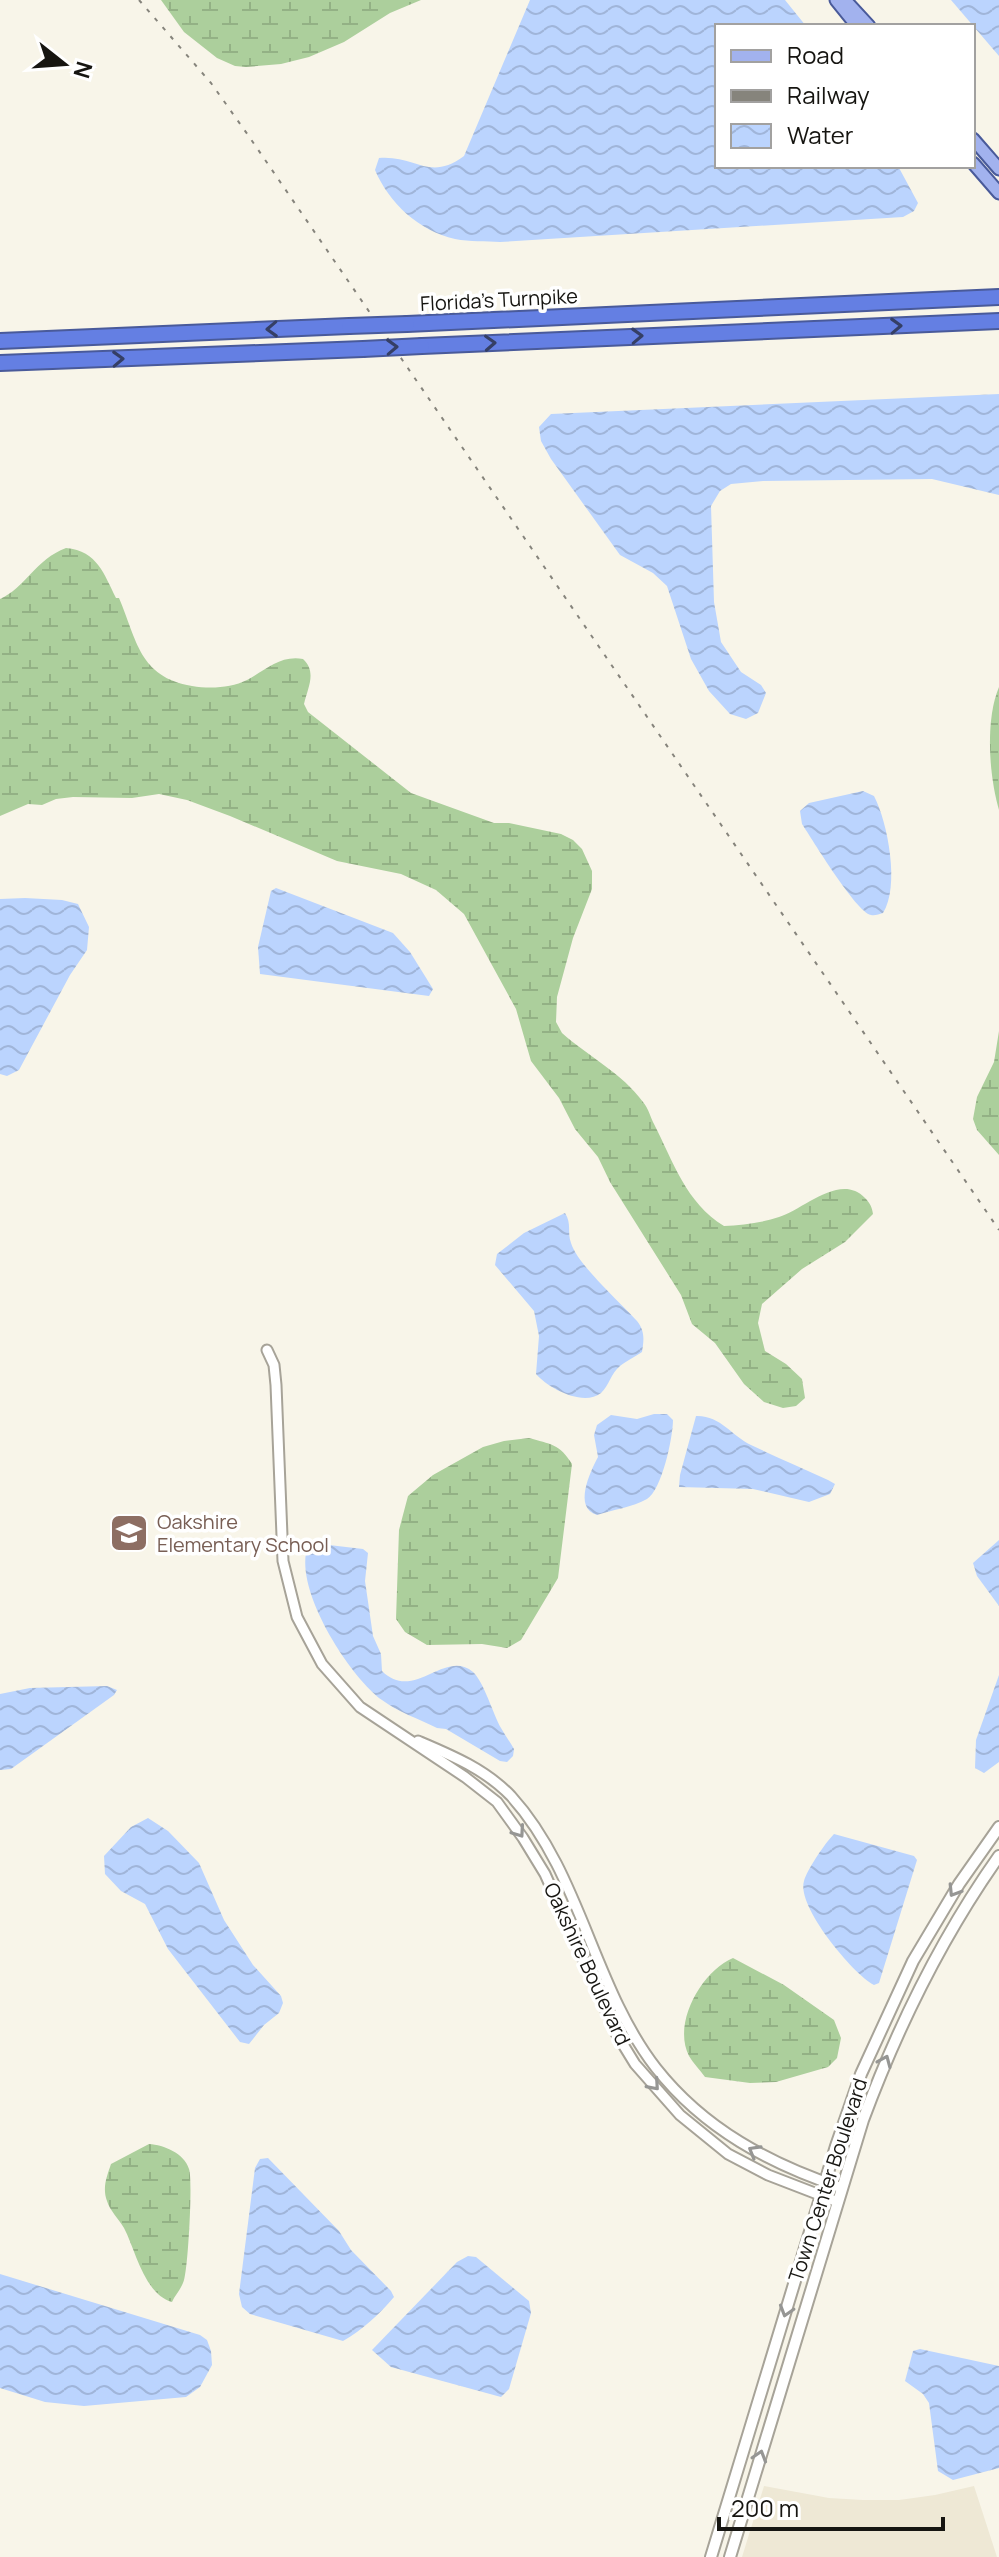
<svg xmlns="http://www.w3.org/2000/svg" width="999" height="2557" font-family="Manrope,sans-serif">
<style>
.built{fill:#eee8d5}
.wetland{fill:url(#wetland-marsh)}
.water{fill:url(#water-waves)}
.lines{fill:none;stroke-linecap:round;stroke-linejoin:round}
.tertiary-casing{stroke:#a7a398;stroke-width:13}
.secondary-casing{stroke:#a7a398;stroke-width:14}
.primary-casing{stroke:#495a9a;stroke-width:15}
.motorway-casing{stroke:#495a9a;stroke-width:18}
.tertiary{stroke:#fff;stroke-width:9}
.secondary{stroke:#fff;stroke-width:10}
.primary{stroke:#a2b2ee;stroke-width:11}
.motorway{stroke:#647fe3;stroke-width:14}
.rail{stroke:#86847c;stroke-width:2;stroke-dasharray:4 8;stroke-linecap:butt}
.motorway-bridge-casing{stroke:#495a9a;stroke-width:18;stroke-linecap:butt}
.motorway-bridge{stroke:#647fe3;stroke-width:14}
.oneway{stroke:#353f65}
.oneway2{stroke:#969694}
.labels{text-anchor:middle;stroke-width:7;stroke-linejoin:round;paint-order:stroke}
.street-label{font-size:20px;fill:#161511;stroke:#fff}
.education-label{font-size:20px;fill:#785e54;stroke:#fff;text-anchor:start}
</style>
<defs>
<pattern id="wetland-marsh" width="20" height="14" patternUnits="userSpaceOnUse" patternTransform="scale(2)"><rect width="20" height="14" fill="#accf9c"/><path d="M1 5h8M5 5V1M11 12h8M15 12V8" fill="none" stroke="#93b185"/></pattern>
<pattern id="water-waves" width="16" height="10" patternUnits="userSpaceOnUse" patternTransform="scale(2)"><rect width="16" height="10" fill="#bbd4fe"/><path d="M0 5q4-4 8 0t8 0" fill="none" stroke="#a0b5d9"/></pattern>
</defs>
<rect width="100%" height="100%" fill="#f8f5e9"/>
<!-- built -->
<polygon class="built" points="764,2486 829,2498 863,2500 899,2500 935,2495 974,2486 997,2557 742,2557"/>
<!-- wetland -->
<g class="wetland">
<polygon points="161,0 421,0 390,13 344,42 309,57 281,64 246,67 235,66 217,58 184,32"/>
<path d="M66,548C98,551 104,575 116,598H119C137,640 139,677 192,686C210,689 231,688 247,680C266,670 280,655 303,659C317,672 308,687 304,704L308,712L411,793L494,823H509L561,834L573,840L582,849L592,871V889L573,938L557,997L556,1022L562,1033C589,1057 622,1073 643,1102C649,1109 650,1117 654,1124C673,1161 686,1203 724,1226C742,1225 762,1223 779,1217C803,1210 840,1172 865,1198C870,1203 872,1207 873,1214L845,1242L802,1269L762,1304L758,1323L765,1351L786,1364L802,1379L805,1398L796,1406L783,1408L764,1402L744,1384L715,1343L692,1324L681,1295L610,1182L598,1157L575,1129L559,1098L531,1061L516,1009L464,914L436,890L401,874L337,861L230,816L187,800L159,794L132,798L73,797L56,799L42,805L28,804L0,816V599C25,588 36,559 66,548Z"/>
<path d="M999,687V810C989,776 985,720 999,687Z"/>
<polygon points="999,1031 999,1155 977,1130 973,1119 977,1097 994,1062"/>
<path d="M529,1438C550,1444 560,1444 572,1464L558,1578L521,1640L507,1648L482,1644L427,1645L405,1632L396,1619L399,1530L408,1496L433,1475L483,1447L504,1441Z"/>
<path d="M733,1958L784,1985L834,2020L841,2038L837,2058L828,2067L776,2082L750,2083L705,2077C700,2070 693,2063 689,2056C672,2023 702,1971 733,1958Z"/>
<path d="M149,2144C164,2145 184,2153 189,2169C193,2180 188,2268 184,2280C182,2288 175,2295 172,2302C144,2294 136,2251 124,2228C119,2219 110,2211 107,2201C102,2188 107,2176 111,2164Z"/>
</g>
<!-- water -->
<g class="water">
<path d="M530,0H785L806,26H717V166H898L918,203L914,211L903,217L500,242C486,241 470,242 455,239C419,231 389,203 375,170L379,158C416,155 429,182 464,156Z"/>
<polygon points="951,0 999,0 999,56"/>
<polygon points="999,394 999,495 932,479 763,481 731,484 720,491 711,506 714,602 721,642 741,672 761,685 766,693 758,713 746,719 730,714 709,691 691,659 667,586 653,573 620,555 551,459 541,441 539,427 551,414"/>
<path d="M863,791L874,796C888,823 900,887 883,913C879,914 875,916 871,915C856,912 812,839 802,824L800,811L809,803Z"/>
<polygon points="276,888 393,933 410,952 433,989 429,996 260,974 258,947 271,891"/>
<polygon points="25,898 62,900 78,904 89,927 87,950 70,975 19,1070 7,1076 0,1074 0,899"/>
<path d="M565,1213C572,1224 567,1232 571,1243C577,1264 621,1303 637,1321C645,1331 644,1340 642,1352C635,1357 626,1361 620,1366C611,1373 609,1386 601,1393C583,1407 548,1388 536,1374L539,1336L534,1311L495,1265L497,1254L524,1233Z"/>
<path d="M654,1414H667L673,1420C673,1437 662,1490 647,1499C633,1507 612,1510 597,1515C573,1508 590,1472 598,1457L594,1435L597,1425L611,1415L637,1419Z"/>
<path d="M696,1416C720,1415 732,1436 751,1445C776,1457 802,1468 828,1480L835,1484L830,1494L809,1502L753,1489L679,1487L680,1475Z"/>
<polygon points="999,1540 999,1606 977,1576 973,1563"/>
<path d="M329,1545L363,1549L368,1553L365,1581L373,1636L381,1654L382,1671C414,1703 445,1648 473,1672C484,1682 493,1714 501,1728C505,1735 510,1742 514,1749L513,1756L507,1762L500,1761L446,1729L437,1728C419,1719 398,1712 382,1700C349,1676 292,1587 308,1546Z"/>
<polygon points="999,1675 999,1762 984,1773 975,1768 976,1740"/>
<polygon points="107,1686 117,1690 114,1695 11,1769 0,1770 0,1694 30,1688"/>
<polygon points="148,1818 168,1831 199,1863 224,1920 253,1965 281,1996 283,2003 279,2013 264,2025 249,2044 240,2042 168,1949 145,1904 121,1891 105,1874 104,1856 131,1827"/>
<path d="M834,1834L914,1856L917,1860L879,1983L874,1985C853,1974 796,1906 804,1881C807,1870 825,1843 834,1834Z"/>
<path d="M268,2158L339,2231L351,2250L391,2291L394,2297C380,2314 362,2330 343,2341L250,2314L242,2307L239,2294L255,2168L260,2159Z"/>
<polygon points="468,2256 476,2257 529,2301 531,2313 509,2389 501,2397 391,2367 372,2350 457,2262"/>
<polygon points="0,2274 200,2335 207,2340 211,2351 212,2365 200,2387 186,2397 84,2406 45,2402 0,2388"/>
<polygon points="920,2349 999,2366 999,2468 953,2480 938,2471 929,2403 923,2394 905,2381 913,2351"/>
</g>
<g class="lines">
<defs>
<g id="tertiary">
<polyline points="267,1350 274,1365 276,1385 283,1561 297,1617 322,1664 360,1707 465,1777 497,1802 523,1838 545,1874 616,2033 635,2064 680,2115 728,2154 768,2175 838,2202"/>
<path d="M418,1741C451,1755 485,1769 511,1796C581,1873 593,1987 656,2068C704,2129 770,2164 842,2188"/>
</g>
<g id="secondary">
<polyline points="711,2557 836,2146 861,2074 913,1961 959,1884 999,1827"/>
<path d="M730,2557L863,2120C898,2026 941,1938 999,1856"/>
</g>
<g id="primary">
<polyline points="836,0 857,26"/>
<polyline points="845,0 869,26"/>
<polyline points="973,139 999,169"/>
<polyline points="973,163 999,193"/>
</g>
<g id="motorway">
<polyline points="407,324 999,297"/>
<polyline points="0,341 349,326"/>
<polyline points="422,346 999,321"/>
<polyline points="0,363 363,349"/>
</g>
</defs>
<!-- tertiary casing -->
<use href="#tertiary" class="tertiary-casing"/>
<!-- secondary casing -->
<use href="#secondary" class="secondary-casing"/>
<!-- primary casing -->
<use href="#primary" class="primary-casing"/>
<!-- motorway casing -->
<use href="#motorway" class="motorway-casing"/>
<!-- tertiary -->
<use href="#tertiary" class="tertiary"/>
<!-- secondary -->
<use href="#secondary" class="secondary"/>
<!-- primary -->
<use href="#primary" class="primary"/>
<!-- motorway -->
<use href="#motorway" class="motorway"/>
<!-- rail -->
<polyline class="rail" points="139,0 211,83 248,135 999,1230"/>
<defs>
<g id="motorway-bridge">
<polyline points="349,326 407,324"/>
<polyline points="363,349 422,346"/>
</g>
</defs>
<!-- motorway-bridge casing -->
<use href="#motorway-bridge" class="motorway-bridge-casing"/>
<!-- motorway-bridge -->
<use href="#motorway-bridge" class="motorway-bridge"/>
</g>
<!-- one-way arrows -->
<defs><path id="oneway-chevron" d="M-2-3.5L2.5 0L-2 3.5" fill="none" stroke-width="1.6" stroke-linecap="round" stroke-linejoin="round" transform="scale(2)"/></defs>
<g class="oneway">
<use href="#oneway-chevron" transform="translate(896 326) rotate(-2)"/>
<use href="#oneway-chevron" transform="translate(272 329) rotate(178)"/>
<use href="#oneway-chevron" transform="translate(637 336) rotate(-2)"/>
<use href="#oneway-chevron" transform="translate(490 343) rotate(-3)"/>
<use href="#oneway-chevron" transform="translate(392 347) rotate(-2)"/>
<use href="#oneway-chevron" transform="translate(118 359) rotate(-2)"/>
</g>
<g class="oneway2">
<use href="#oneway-chevron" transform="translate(519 1832) rotate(55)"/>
<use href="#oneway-chevron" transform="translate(954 1891) rotate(122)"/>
<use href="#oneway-chevron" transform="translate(885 2061) rotate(-67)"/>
<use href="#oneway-chevron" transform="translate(654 2085) rotate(49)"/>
<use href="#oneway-chevron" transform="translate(754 2151) rotate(-150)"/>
<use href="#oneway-chevron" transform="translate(786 2311) rotate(107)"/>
<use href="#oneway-chevron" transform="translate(760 2456) rotate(-73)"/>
</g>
<!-- icons -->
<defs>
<symbol id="school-square" viewBox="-11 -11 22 22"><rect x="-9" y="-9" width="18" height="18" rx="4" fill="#8d6e63" stroke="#fff"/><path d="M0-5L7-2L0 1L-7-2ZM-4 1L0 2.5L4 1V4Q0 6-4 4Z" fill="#fff"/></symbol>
</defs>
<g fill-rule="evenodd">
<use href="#school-square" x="107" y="1511" width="44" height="44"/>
</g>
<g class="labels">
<!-- street labels -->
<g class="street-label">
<text transform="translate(499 300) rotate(-3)" y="7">Florida's Turnpike</text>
<text transform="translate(587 1964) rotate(65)" y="7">Oakshire Boulevard</text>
<text transform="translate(828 2180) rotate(-72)" y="7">Town Center Boulevard</text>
</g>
<!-- education labels -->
<g class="education-label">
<text x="157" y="1529">Oakshire<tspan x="157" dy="23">Elementary School</tspan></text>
</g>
</g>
<!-- legend -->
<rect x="715" y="24" width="260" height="144" fill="#ffffff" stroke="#a2a1a0" stroke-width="2"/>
<rect x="731" y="50" width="40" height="12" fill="#a2b2ee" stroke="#a2a1a0" stroke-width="2"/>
<text x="787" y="64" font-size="24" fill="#161511">Road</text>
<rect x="731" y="90" width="40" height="12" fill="#86847c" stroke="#a2a1a0" stroke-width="2"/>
<text x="787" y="104" font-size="24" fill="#161511">Railway</text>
<rect x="731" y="124" width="40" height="24" fill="url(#water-waves)" stroke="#a2a1a0" stroke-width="2"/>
<text x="787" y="144" font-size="24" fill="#161511">Water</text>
<!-- north arrow -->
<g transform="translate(64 64) rotate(107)" stroke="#ffffff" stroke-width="6" paint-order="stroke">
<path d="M0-6L14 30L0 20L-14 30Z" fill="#161511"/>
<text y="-12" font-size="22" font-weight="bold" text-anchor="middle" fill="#161511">N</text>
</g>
<!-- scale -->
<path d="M719 2517v12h224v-12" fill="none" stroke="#161511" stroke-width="4"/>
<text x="731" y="2517" font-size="24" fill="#161511" stroke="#ffffff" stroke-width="6" paint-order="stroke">200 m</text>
</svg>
